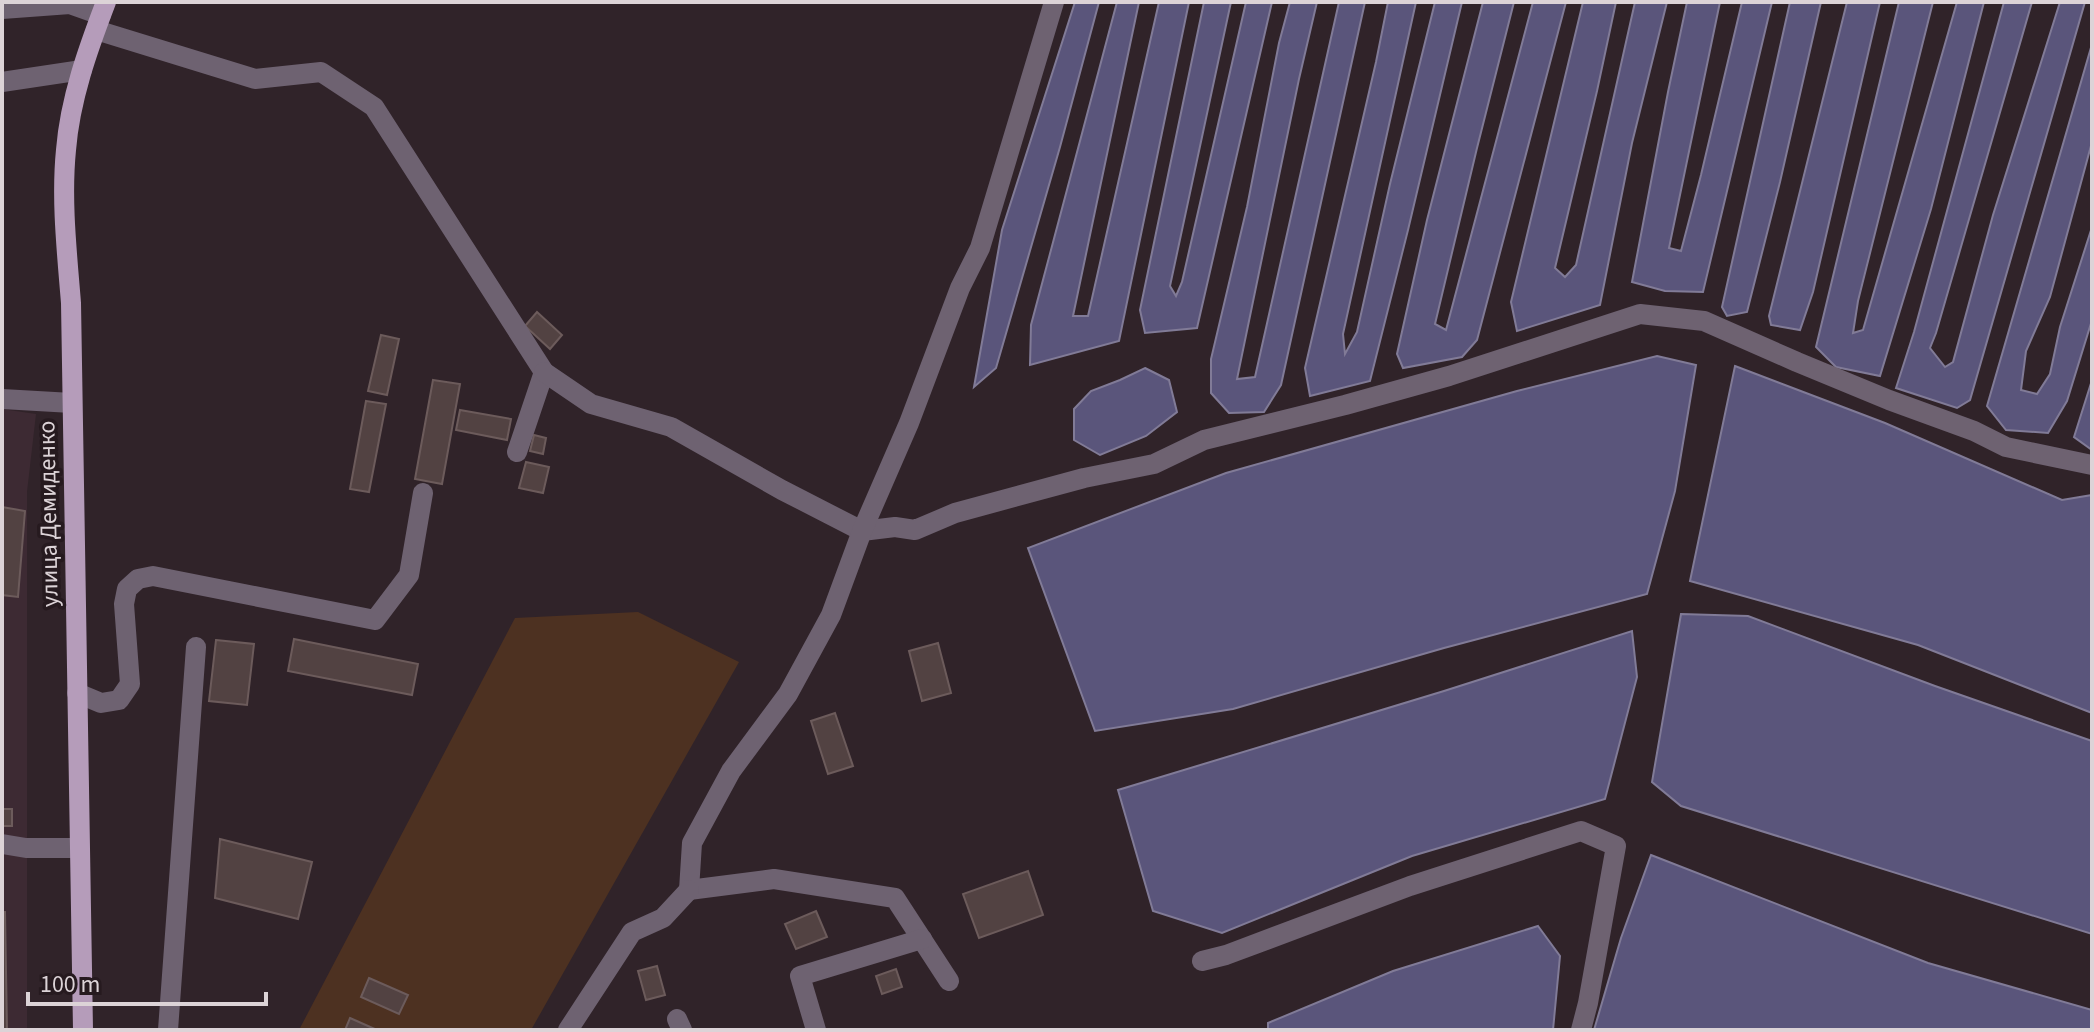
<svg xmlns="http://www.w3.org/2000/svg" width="2094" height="1032" font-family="'Source Sans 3',sans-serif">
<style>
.built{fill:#3d2a33}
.green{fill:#4d3121}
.water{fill:#5a557b;stroke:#817b97;stroke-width:2}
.building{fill:#524242;stroke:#6c5b5b;stroke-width:2}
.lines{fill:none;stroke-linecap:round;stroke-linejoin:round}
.minor{stroke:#6e6271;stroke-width:20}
.major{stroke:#b59cba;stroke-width:20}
.labels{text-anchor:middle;stroke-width:7;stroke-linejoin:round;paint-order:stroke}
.street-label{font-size:24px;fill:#dcd3d7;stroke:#261a1f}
</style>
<rect width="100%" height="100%" fill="#302329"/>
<!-- built -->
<polygon class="built" points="2,409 36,414 27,492 27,1030 2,1030"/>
<!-- green -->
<polygon class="green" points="638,612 739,662 531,1030 299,1030 515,618"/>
<!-- water -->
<g class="water">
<polygon points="1075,2 1099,2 1060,147 996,368 974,387 1002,230"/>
<polygon points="1117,2 1139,2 1073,316 1088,316 1159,2 1189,2 1119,341 1030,365 1031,325"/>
<polygon points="1204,2 1231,2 1170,286 1176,296 1182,282 1246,2 1272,2 1197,328 1145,333 1140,310"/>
<polygon points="1290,2 1317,2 1299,79 1237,379 1255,377 1339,2 1365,2 1281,385 1264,412 1229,413 1211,393 1211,359 1247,207 1279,43"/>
<polygon points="1388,2 1416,2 1343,334 1345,354 1357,332 1390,184 1435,2 1462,2 1408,230 1370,381 1310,396 1305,368 1376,62"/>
<polygon points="1483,2 1514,2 1477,148 1435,324 1446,330 1533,2 1566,2 1477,340 1462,357 1403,368 1397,354 1427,220"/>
<polygon points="1583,2 1616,2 1597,91 1555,268 1565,277 1576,265 1635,2 1667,2 1632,143 1600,305 1517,331 1511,302"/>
<polygon points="1687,2 1720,2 1669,248 1681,251 1701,175 1742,2 1772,2 1703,292 1665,291 1632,282 1668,92"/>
<polygon points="1790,2 1821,2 1780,182 1747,312 1727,316 1722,307"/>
<polygon points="1847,2 1880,2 1813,292 1800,330 1771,325 1769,316"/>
<polygon points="1899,2 1933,2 1858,301 1853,333 1863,330 1957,2 1984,2 1931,209 1880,376 1836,367 1816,347"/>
<polygon points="2004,2 2032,2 1936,333 1930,348 1945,367 1953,362 1993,215 2060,2 2085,2 1970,400 1957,408 1896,388 1914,332"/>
<polygon points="2092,44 2092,142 2050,297 2026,351 2021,390 2037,394 2050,374 2060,327 2092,227 2092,320 2067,401 2048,433 2006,430 1987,406"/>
<polygon points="1657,356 1696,365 1675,491 1647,594 1444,648 1233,709 1095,731 1028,548 1226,473 1517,391"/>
<polygon points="1735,366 1885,423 2062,500 2092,495 2092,713 1918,645 1690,581"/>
<polygon points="1145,368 1169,380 1177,412 1146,436 1100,455 1074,440 1074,409 1091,391 1120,380"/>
<polygon points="2092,380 2092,450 2074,437"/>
<polygon points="1681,614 1748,616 1935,686 2092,741 2092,934 1681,806 1652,782"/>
<polygon points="1632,631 1637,677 1605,799 1412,856 1222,933 1153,911 1118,790 1444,691"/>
<polygon points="1651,855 1928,963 2092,1010 2092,1030 1594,1030 1621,938"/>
<polygon points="1538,926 1560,956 1553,1030 1268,1030 1268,1023 1393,971"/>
</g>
<!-- building -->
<g class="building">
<polygon points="537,312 562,335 550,349 525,326"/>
<polygon points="381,335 399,339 387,395 368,391"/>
<polygon points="433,380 460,384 442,484 415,479"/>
<polygon points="366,401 386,404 369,492 350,489"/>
<polygon points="460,410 511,419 507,440 456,430"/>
<polygon points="534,435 546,438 543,454 530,451"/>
<polygon points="526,462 549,467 543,493 519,488"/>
<polygon points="2,507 25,511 18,597 2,595"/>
<polygon points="294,639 418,664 412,695 288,671"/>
<polygon points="216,640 254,644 247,705 209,701"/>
<polygon points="938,643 951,693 922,701 909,651"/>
<polygon points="835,713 853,766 828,774 811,721"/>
<rect x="2" y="809" width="10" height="17"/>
<polygon points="220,839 312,862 298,919 215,898"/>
<polygon points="1028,871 1043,915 979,938 963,894"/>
<polygon points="816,911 827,937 796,949 785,924"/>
<polygon points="2,912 5,912 7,1030 2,1030"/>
<polygon points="657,966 665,995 646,1000 638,971"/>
<polygon points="896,969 902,987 882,994 876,976"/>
<polygon points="369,978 408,995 399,1014 361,997"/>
<polygon points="350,1018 377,1030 345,1030"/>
</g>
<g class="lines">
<!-- minor -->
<g class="minor">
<polyline points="2,9 70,4 101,15"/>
<polyline points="96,30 255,79 321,72 374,107 544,372 517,452"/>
<polyline points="2,82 82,70"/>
<polyline points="544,372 591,404 671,427 782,490 862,531 895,527 915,530 955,513 1084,478 1154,464 1204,440 1345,405 1449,376 1640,314 1704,321 1797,362 1889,400 1974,431 2006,447 2092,465"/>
<polyline points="2,399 72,403"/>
<polyline points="77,693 101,703 119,700 130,684 124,604 127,589 138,579 153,576 375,620 409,575 423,493"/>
<polyline points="2,844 26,848 79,848"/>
<polyline points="1202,961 1226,955 1410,886 1581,831 1616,846 1588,1003 1581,1030"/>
<polyline points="949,981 895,898 774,879 689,890 692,843 731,771 788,694 831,615 862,531 909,423 960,288 980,248 1054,2"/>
<polyline points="677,1019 682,1030"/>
<polyline points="168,1030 196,647"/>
<polyline points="568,1030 632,932 663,918 689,890"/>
<polyline points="816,1030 800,976 922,939"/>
</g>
<!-- major -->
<path class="major" d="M83,1030L71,303C67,253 61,200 66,150C70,99 88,49 106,2"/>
</g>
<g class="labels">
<!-- street labels -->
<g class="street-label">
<text transform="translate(48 514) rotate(-91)" y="8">улица Демиденко</text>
</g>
</g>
<!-- border -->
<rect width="2094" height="1032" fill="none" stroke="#dcd3d7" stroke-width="8"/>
<!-- scale -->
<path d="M28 992v12h238v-12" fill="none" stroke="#dcd3d7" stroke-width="4"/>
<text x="40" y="992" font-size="24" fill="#dcd3d7" stroke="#261a1f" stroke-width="6" paint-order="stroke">100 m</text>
</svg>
